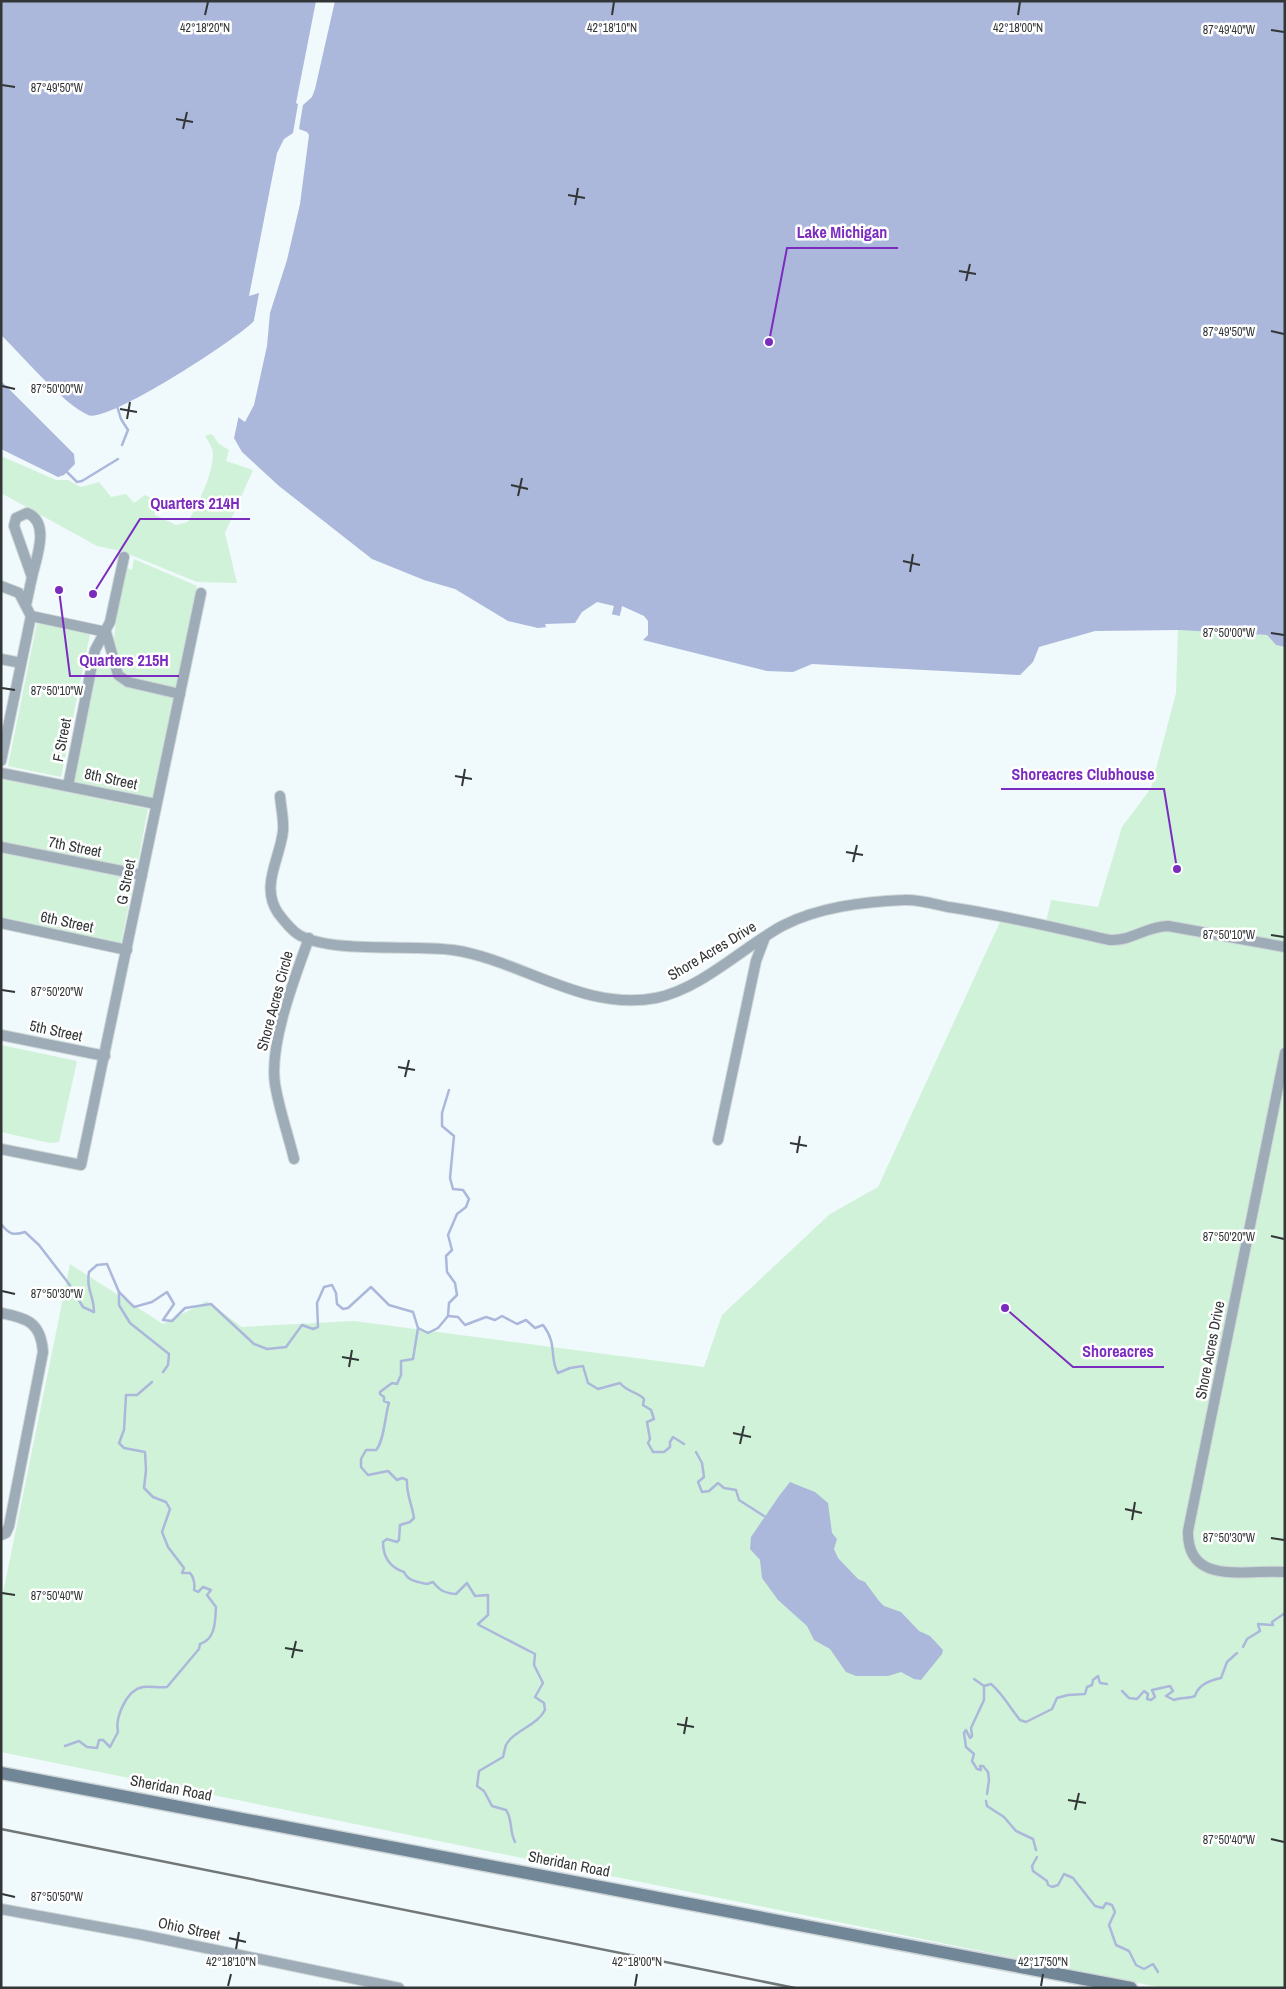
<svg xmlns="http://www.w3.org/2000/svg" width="1286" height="1989" font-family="'Archivo Narrow',sans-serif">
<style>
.green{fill:#d0f2d8}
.water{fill:#abb8db}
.pier{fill:#f0f9fb}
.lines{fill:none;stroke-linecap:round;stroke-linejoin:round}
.stream{stroke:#abb8db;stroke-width:2.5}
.street-casing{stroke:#ced6d8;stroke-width:12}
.secondary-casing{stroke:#ced6d8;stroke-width:15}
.street{stroke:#9dacb7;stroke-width:10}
.secondary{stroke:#718798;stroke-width:12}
.rail{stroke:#727778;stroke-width:2.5}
.ticks{fill:none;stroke:#333637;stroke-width:2}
.labels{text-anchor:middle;stroke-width:5;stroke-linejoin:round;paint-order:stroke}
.street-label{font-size:15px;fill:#333637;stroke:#fff}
.ticks-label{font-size:12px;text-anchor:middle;fill:#333637;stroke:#fff;stroke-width:5;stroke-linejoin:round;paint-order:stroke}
.leader{fill:none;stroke:#7b2cbf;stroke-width:2}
.callout-dot{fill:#7b2cbf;stroke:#fff;stroke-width:2}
.callout-label{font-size:16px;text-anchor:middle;font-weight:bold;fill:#7b2cbf;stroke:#fff;stroke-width:5;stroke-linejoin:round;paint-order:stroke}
</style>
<rect width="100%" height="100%" fill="#f0f9fb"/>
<!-- green -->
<g class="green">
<path d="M212,434L219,444L229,450L226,461L253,470L225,533L237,583L197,582L121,551L97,546L1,493V456L56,480H68L81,487L99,482L111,497L126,494L134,503L145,495L153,499L155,515L176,525L188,522C198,503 213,475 213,454C213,448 208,441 205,436Z"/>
<path d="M134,559L197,586L176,689C164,687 138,685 127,679C101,663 122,593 127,568L132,570Z"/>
<polygon points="37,623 90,634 61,777 8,766"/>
<polygon points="1178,630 1267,635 1276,645 1285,647 1285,1988 1163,1988 1,1752 1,1603 70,1264 163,1324 207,1301 242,1327 354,1321 704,1367 722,1315 830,1214 878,1187 1000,922 1044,931 1051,900 1098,907 1122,827 1151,788 1176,693"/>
<polygon points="100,655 108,657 112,676 123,686 175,697 154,800 74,784"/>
<polygon points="2,779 148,809 136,871 1,842"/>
<polygon points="1,853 134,879 121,943 1,919"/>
<polygon points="1,1045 77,1061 59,1142 50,1143 1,1132"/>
</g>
<!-- water -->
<g class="water">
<path d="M1,1H1285V647L1276,645L1267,635L1178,630L1095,631L1039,647L1033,662L1020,675L812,664L793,672L767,671L643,640L646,622L621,611L620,616L611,614L613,609H593L576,624L538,628L508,621L455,589L424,580L372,559L279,486L242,452L234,438L284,201L279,200L254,321C237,339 107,424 88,415C62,403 23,356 1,335Z"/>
<polygon points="1,381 74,454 75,464 64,475 58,477 1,449"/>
<polygon points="790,1482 815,1492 828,1503 832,1533 837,1539 834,1549 838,1558 858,1579 865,1582 879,1601 884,1606 901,1612 919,1631 930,1636 943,1650 942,1654 921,1680 914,1679 901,1672 888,1676 856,1676 846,1672 830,1649 814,1640 807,1626 778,1600 762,1578 760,1560 750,1549 751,1537 779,1496"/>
</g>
<!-- pier -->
<g class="pier">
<polygon points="316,1 335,1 315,89 312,97 303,105 299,129 307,132 309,135 300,204 287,260 270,313 267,346 254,405 245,422 238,417 233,442 231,439 256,322 253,326 259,293 249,296 277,153 284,139 293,133 298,104 296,103"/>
<polygon points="597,602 614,606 611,617 610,611 594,611 577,627 547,630 545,624 575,623 582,612"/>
<polygon points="622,606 644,616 648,621 648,635 643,640 641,640 643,623 629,615 623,613 622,617 620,616"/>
</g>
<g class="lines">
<!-- stream -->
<g class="stream">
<polyline points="117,406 121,419 128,430 122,445"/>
<polyline points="67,472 77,482 82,481 118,459"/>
<path d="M1,1224C9,1234 13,1236 25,1232L39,1245L69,1284L83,1307L94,1312C94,1296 86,1290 89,1272L97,1265L107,1264L119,1292V1305L130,1323L169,1354L168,1365L163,1372"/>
<path d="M119,1292L134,1307L152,1302L167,1292L174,1304L163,1320L172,1321L185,1308L211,1304L254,1344L267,1349L286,1347L302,1325L313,1329L318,1327L317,1303L324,1287L332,1285L336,1293L337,1304L343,1309L348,1308L371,1287L389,1305L413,1312L418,1328L413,1359L401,1361V1375L397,1384L392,1383L380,1392V1394L384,1397V1401L389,1403C385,1415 384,1442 376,1450H366L361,1459V1467L368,1475L388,1471L397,1480L402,1478L407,1480C406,1494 412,1504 414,1518L410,1522L400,1525L399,1540L397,1542L387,1539L383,1542C383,1557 389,1567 404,1572C408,1581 417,1582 427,1584L433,1582C440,1591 445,1593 456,1594L467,1583L475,1596L488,1595V1615L478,1624L479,1625L535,1654L534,1665L543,1683L535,1697L544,1703L545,1710C537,1726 514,1730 506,1745C505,1748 504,1753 503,1757L479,1771L477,1786L484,1791L492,1806L506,1810C513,1820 509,1831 515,1842"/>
<polyline points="448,1316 449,1303 457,1295 455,1283 447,1272 446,1256 452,1250 448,1235 457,1214 466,1207 469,1199 463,1190 453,1189 450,1178 454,1136 442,1126 442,1113 449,1090"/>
<path d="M418,1328L428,1333L438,1328L448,1316L458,1317L465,1325L486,1317L495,1320L502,1316L517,1324L526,1320L535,1328L543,1325C558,1344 549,1359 558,1373L570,1368L583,1366L588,1383L598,1389L620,1383C628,1393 637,1391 644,1399L643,1405L651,1410L654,1419L647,1422L650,1439L648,1443L653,1452H664L670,1447V1442L673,1437L684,1444"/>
<polyline points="696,1452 702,1463 704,1477 698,1482 702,1492 709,1491 718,1483 724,1488 736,1490 739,1500 764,1516"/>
<polyline points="1243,1647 1247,1639 1260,1631 1258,1624 1273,1625 1272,1622 1285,1613"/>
<polyline points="974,1679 984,1686"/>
<path d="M984,1686L991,1684C1003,1694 1010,1708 1020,1720L1026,1722L1052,1709L1057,1698L1068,1695L1085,1694L1087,1687L1092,1685L1093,1680L1098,1676L1100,1683L1107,1684"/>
<polyline points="984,1686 984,1700 971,1728 972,1736 970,1738 966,1730 964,1733 966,1747 974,1754 972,1761 977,1769 981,1770 980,1766 983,1766 988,1772 989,1780 987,1794"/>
<path d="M1122,1691L1129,1698L1137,1699L1144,1691L1148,1694L1147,1699L1151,1700L1155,1697L1152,1690L1170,1686L1173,1691L1166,1696L1174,1700C1181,1697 1188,1699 1195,1696C1198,1685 1211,1680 1221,1678L1227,1662L1237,1653"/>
<path d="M65,1746L79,1741L87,1747L97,1748L99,1740H103L110,1747L118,1732C115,1718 126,1690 143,1687C150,1686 160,1688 167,1687L199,1649L200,1644C216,1639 215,1621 216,1607L207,1595L211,1590L203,1587L198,1592L194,1590C195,1585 194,1577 190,1573H182L184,1568L168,1547L162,1532L170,1509L166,1502L153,1497L144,1488L146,1470L145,1452L124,1448L119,1443L124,1430L126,1395H137L152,1382"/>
<polyline points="986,1801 987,1806 1004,1817 1016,1831 1033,1839 1036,1850"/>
<polyline points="1037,1857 1032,1866 1033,1871 1047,1881 1048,1885 1052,1887 1058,1885 1064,1874 1073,1878 1095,1906 1103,1908 1106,1903 1112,1905 1115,1912 1109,1925 1116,1945 1129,1951 1136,1965 1144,1969 1153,1964 1158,1972"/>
</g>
<defs>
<g id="street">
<path d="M27,513C51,522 36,559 32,577L14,526L16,518Z"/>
<polyline points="1,586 19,593 31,616 1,761"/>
<polyline points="26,605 32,577"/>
<polyline points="31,616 106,632 118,675 128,682 180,694"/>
<polyline points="1,659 21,663"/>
<polyline points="1,773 156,804"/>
<polyline points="68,786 95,650 110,622 124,557"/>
<path d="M280,796C281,808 284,820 283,831C280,859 260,886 278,913C284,921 291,930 299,935C333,954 413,944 453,950C521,960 584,1012 656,998C701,989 742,948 782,926C818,907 863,902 904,900C918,899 934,904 948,907C1003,915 1056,928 1110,940C1132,941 1147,926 1168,926L1285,947"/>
<polyline points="1,847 142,875"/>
<polyline points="1,923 127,950"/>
<polyline points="1,1035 105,1056"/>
<path d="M1285,1053L1188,1531C1187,1587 1246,1569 1285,1572"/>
<polyline points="718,1140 756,961 765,937"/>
<polyline points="1,1149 81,1165 201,593"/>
<path d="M294,1159C288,1134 279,1109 275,1084C269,1043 295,977 309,938"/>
<path d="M1,1313C28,1318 41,1323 43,1352L9,1526L6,1533L1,1535"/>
<polyline points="1,1909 143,1935 399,1988"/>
</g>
<polyline id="secondary" points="1,1773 1131,1988"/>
</defs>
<!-- street casing -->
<use href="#street" class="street-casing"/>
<!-- secondary casing -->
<use href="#secondary" class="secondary-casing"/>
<!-- street -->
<use href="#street" class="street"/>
<!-- secondary -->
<use href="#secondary" class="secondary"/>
<!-- rail -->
<polyline class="rail" points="1,1829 795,1988"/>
</g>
<!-- ticks -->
<path class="ticks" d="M205,15L208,2M612,15L614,2M1018,15L1020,2M1271,30L1284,32M2,85L15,87M176,119L193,122M183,129L187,112M568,195L585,198M575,205L578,188M959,271L976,274M966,281L970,264M1271,331L1284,334M2,386L15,389M120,409L137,412M127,419L130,402M511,485L528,489M518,496L522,478M903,561L920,565M910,572L913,554M1271,633L1284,635M2,688L15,690M455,776L472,779M462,786L465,769M846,852L863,855M853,862L857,845M1271,935L1284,937M2,990L15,992M398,1067L415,1070M405,1077L409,1060M790,1143L807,1146M797,1153L800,1136M1271,1236L1284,1239M2,1291L15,1294M342,1357L359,1360M349,1367L352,1350M733,1433L751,1437M740,1444L744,1426M1125,1509L1142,1513M1132,1520L1135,1502M1271,1538L1284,1540M2,1593L15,1595M285,1648L303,1651M292,1658L296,1641M677,1724L694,1727M684,1734L687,1717M1068,1800L1086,1803M1075,1810L1079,1793M1271,1839L1284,1842M2,1894L15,1897M229,1938L246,1942M236,1949L239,1932M228,1986L231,1974M635,1986L637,1974M1041,1986L1043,1974"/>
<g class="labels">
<!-- street labels -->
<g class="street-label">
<text transform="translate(62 740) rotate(-79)" y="5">F Street</text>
<text transform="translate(111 779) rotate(12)" y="5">8th Street</text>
<text transform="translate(75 847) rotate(11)" y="5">7th Street</text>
<text transform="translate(126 882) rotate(-79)" y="5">G Street</text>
<text transform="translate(67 922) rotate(12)" y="5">6th Street</text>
<text transform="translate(712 951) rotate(-31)" y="5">Shore Acres Drive</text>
<text transform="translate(275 1001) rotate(-75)" y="5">Shore Acres Circle</text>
<text transform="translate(56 1031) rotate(12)" y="5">5th Street</text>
<text transform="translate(1210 1350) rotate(-79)" y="5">Shore Acres Drive</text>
<text transform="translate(171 1788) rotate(11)" y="5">Sheridan Road</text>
<text transform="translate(569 1864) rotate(11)" y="5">Sheridan Road</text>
<text transform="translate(189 1929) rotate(12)" y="5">Ohio Street</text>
</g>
</g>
<g class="ticks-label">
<text x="205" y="32">42°18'20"N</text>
<text x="612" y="32">42°18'10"N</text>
<text x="1018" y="32">42°18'00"N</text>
<text x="1229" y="34">87°49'40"W</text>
<text x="57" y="92">87°49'50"W</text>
<text x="1229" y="336">87°49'50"W</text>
<text x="57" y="393">87°50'00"W</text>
<text x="1229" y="637">87°50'00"W</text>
<text x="57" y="695">87°50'10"W</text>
<text x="1229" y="939">87°50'10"W</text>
<text x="57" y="996">87°50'20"W</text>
<text x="1229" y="1241">87°50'20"W</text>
<text x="57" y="1298">87°50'30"W</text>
<text x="1229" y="1542">87°50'30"W</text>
<text x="57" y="1600">87°50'40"W</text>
<text x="1229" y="1844">87°50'40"W</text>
<text x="57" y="1901">87°50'50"W</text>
<text x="231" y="1966">42°18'10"N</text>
<text x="637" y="1966">42°18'00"N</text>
<text x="1043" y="1966">42°17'50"N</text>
</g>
<!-- callouts -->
<path class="leader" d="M769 342L787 248H898M93 594L140 519H250M59 590L70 676H179M1177 869L1164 789H1001M1005 1308L1073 1367H1164"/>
<g class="callout-dot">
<circle cx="769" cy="342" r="5"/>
<circle cx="93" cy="594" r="5"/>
<circle cx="59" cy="590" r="5"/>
<circle cx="1177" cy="869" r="5"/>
<circle cx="1005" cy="1308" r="5"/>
</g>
<g class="callout-label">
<text x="842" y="238">Lake Michigan</text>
<text x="195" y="509">Quarters 214H</text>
<text x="124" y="666">Quarters 215H</text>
<text x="1083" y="780">Shoreacres Clubhouse</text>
<text x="1118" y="1357">Shoreacres</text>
</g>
<!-- border -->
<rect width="1286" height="1989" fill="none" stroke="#333637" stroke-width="5"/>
</svg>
